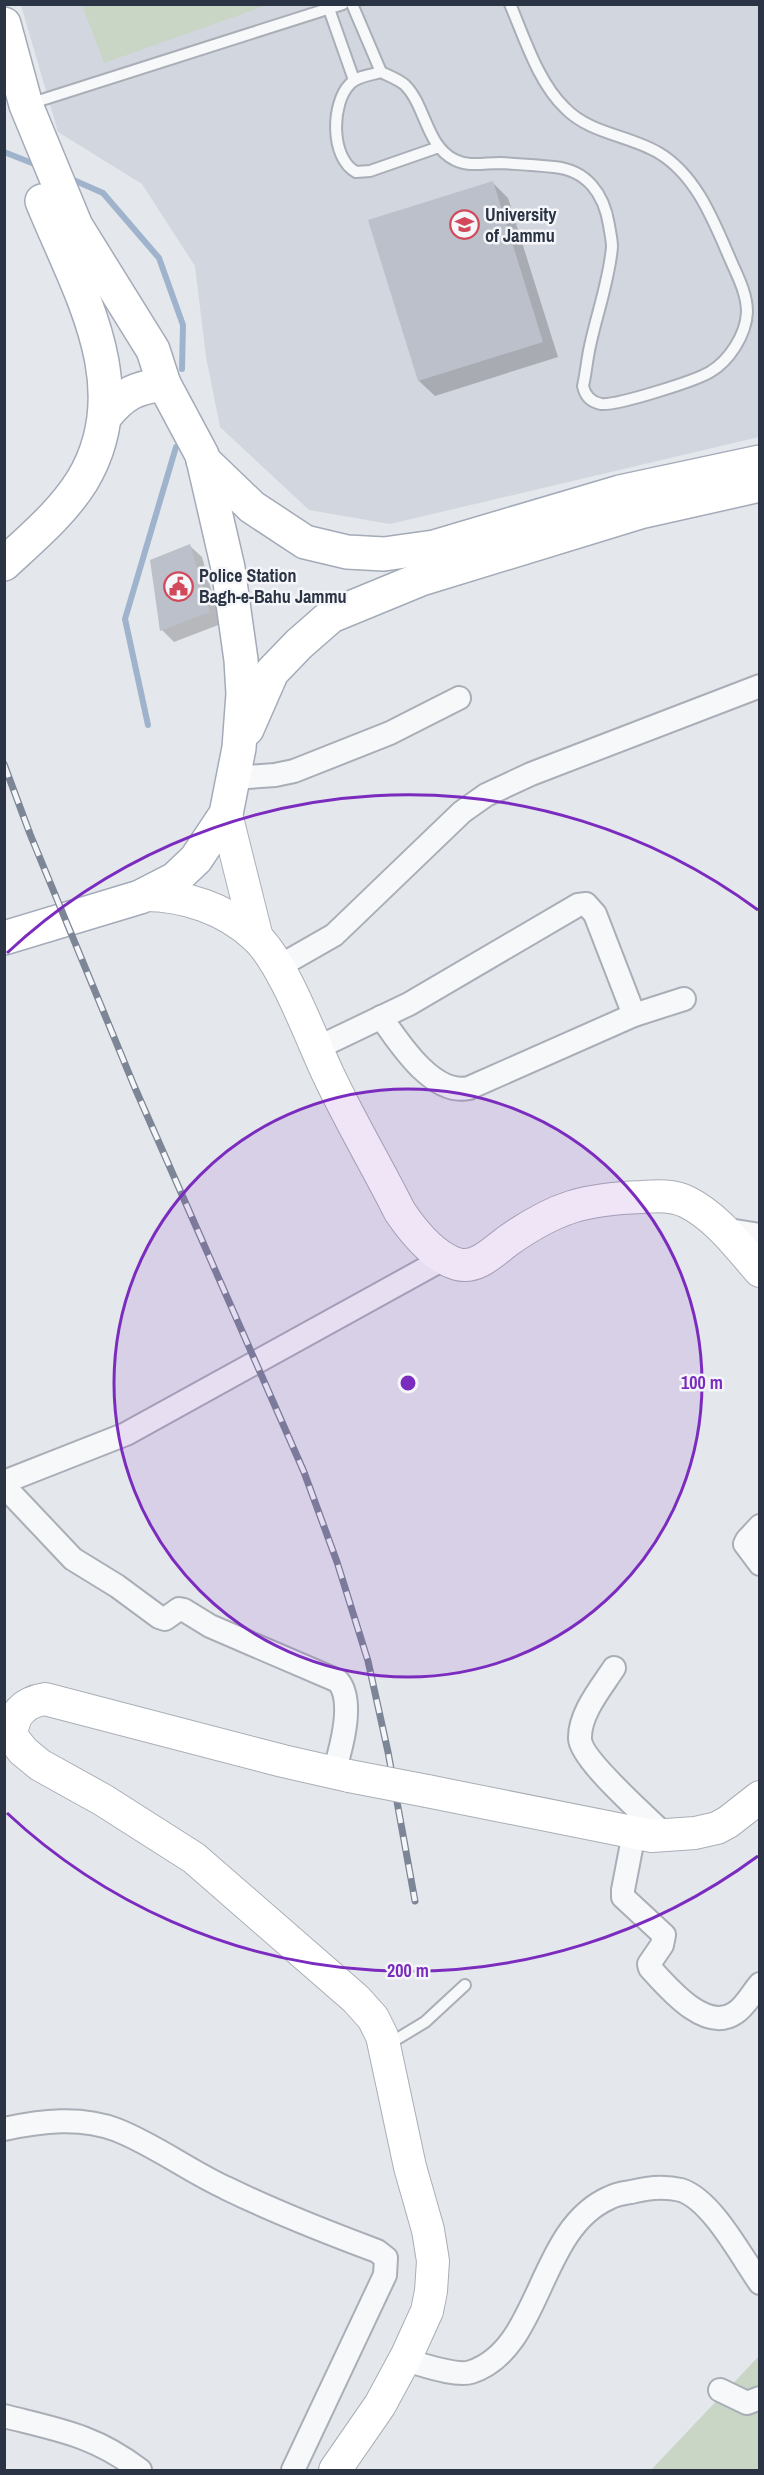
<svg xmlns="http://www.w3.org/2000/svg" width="764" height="2475" font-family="'Archivo Narrow',sans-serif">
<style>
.built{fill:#d2d6de}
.green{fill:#c9d6c5}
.shadow{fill:#0003}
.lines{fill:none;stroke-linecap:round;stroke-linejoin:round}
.stream{stroke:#9fb4cc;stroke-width:6}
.building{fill:#bbc0ca}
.service-casing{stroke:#a9aeb7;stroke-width:14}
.minor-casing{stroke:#a9aeb7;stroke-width:26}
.secondary-casing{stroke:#a9aeb7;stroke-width:34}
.primary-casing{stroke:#a3abb8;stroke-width:36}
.service{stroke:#f7f8fa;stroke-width:10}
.minor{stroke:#f7f8fa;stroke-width:22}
.secondary{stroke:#fff;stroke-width:32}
.primary{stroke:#fff;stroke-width:33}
.rail-casing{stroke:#7d8696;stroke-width:7}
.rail{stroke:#f4f6f9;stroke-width:4.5;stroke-dasharray:14;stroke-linecap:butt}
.secondary-bridge-casing{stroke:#a9aeb7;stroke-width:34;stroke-linecap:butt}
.secondary-bridge{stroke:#fff;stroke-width:32}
.ring{fill:none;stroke:#7b2cbf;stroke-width:3}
.labels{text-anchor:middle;stroke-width:5;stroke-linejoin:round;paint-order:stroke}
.poi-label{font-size:18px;font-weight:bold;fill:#2b3445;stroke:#f4f6f9;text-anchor:start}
.centre{fill:#7b2cbf;stroke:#f4f6f9;stroke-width:3}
.ring-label{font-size:18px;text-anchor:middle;font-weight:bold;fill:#7b2cbf;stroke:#f4f6f9;stroke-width:5;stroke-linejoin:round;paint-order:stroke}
</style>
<rect width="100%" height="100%" fill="#e4e7ec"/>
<!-- built -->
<polygon class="built" points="21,5 759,5 759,437 390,524 309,510 220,427 206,357 195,266 142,184 58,132"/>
<!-- green -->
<g class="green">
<polygon points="82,5 82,4 267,5 104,63"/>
<polygon points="759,2356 759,2470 651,2470"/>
</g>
<!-- shadow -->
<g class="shadow">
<polygon points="492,182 508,198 558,357 435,396 419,381 370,221"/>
<polygon points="190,546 202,557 221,624 174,642 162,630"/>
</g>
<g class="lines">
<!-- stream -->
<g class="stream">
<polyline points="4,152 37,165"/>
<polyline points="69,178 103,193 159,258 183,325 182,369"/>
<polyline points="148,725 125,619 176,447"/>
</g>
</g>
<!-- building -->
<g class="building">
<polygon points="493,181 543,342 418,381 368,220"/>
<polygon points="190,544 210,612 160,631 150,560"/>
</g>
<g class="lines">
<defs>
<g id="service">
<polyline points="352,4 381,72"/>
<polyline points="329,9 354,80"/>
<polyline points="29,104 343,4"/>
<path d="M439,147L370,171L356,172C330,158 331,103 350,84C357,76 371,75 381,72C389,76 398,79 405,85C426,106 426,146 455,160C469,167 484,163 500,163C518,164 536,165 554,167C587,170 604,194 609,225C610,232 612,240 612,247C609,281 597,313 590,346C587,359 586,373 583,386C585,396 591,402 601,404C616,406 695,381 710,372C729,361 746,335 747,312C747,294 738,277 731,261C714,222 697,176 659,153C629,135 590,134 565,108C538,82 525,39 510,4"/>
<polyline points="387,2045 425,2022 465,1985"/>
</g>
<g id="minor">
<polyline points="233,778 275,775 294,771 390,733 459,698"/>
<polyline points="278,967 334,935 462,812 486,795 531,774 760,686"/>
<path d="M381,1017C399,1043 433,1096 469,1088L634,1015L684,999"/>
<polyline points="317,1048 409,1004 578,905 586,904 595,914 634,1015"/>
<polyline points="723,1229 760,1235"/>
<polyline points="4,1482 126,1434 445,1258"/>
<path d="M4,1486L73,1559L117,1586L159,1617L165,1619L179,1609L184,1610L210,1626L338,1681C355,1701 341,1749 334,1772"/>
<polyline points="760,1526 747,1540 745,1544 760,1564"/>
<path d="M614,1668C601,1688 579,1714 580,1739C581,1760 649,1819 666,1836"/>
<path d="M634,1833L623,1890V1897L664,1935L662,1945L649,1964L650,1968C669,1989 706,2033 735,2013C745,2007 752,1993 760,1984"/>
<path d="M4,2129C41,2121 81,2116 117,2130C155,2145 189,2171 226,2188C275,2212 326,2232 377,2251L386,2258L385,2275L293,2470"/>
<path d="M405,2360C421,2364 456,2377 471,2372C542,2349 537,2230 609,2198C616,2194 624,2193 631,2192C646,2188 665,2186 681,2190C712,2200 741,2256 760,2283"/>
<polyline points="720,2390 747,2403 760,2398"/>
<path d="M4,2416C59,2430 94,2435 140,2470"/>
</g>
<g id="secondary">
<polyline points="226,814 257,938"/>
<path d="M144,895C185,895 226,909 256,937C284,963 311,1038 328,1074C350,1121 377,1166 400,1212C413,1231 434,1257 457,1264C477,1270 495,1250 509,1240C556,1207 585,1199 642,1197C657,1196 673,1195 687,1202C717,1217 738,1246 760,1271"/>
<polyline points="427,1791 652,1836 695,1833 717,1828 728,1822 760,1797"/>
<path d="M335,2470L380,2405L407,2355L427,2311L431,2291L433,2261L428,2230L410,2167L382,2036L373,2018L356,1999L194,1858L103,1800L40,1765L23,1751L12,1737C11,1715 24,1702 45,1699L283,1761L349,1776"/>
</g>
<g id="primary">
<polyline points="4,24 26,105 76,226 153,350 164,384 202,455 228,568 241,660 243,694 239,748 226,814 196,859 175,879 140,897 4,938"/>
<path d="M106,415C124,393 136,388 164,384"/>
<polyline points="203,460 252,507 305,542 347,552 384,554 434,547 620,492 760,462"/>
<path d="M4,564C32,538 62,513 82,481C139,387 78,290 42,201"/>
<polyline points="247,729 272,672 299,644 331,616 421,579 640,512 760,485"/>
</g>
</defs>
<!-- service casing -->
<use href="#service" class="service-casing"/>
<!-- minor casing -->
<use href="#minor" class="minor-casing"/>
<!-- secondary casing -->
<use href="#secondary" class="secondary-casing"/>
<!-- primary casing -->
<use href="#primary" class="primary-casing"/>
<!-- service -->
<use href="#service" class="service"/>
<!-- minor -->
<use href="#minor" class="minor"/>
<!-- secondary -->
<use href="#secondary" class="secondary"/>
<!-- primary -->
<use href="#primary" class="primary"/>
<defs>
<polyline id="rail" points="4,764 30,834 135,1088 304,1472 337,1562 368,1661 388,1752 415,1901"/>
</defs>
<!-- rail casing -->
<use href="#rail" class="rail-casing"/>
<!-- rail -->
<use href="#rail" class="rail"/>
<defs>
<polyline id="secondary-bridge" points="349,1776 427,1791"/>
</defs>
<!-- secondary-bridge casing -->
<use href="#secondary-bridge" class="secondary-bridge-casing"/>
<!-- secondary-bridge -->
<use href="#secondary-bridge" class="secondary-bridge"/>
</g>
<!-- distance rings -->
<circle cx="408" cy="1383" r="294" fill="#7b2cbf" fill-opacity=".12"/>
<g class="ring">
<circle cx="408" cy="1383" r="294"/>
<path d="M758 1856A588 588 0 0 1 7 1813M7 953A588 588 0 0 1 758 910"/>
</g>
<!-- icons -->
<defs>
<symbol id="university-ring" viewBox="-11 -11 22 22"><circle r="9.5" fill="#f4f6f9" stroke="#d1495b" stroke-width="1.5"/><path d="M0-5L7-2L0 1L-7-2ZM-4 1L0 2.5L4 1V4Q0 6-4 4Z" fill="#d1495b"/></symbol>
<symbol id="civic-ring" viewBox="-11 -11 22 22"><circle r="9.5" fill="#f4f6f9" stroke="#d1495b" stroke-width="1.5"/><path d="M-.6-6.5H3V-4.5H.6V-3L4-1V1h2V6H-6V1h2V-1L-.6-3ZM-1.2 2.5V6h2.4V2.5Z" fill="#d1495b"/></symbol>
</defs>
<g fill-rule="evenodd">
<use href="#university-ring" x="448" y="208" width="33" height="33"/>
<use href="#civic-ring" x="162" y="570" width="33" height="33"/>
</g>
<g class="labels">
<!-- poi labels -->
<g class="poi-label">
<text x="485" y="221">University<tspan x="485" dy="21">of Jammu</tspan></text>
<text x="199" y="582">Police Station<tspan x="199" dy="21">Bagh-e-Bahu Jammu</tspan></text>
</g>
</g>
<circle cx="408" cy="1383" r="9" class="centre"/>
<g class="ring-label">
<text x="702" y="1389">100 m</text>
<text x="408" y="1977">200 m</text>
</g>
<!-- border -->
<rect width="764" height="2475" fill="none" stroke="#2b3445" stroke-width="12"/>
</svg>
